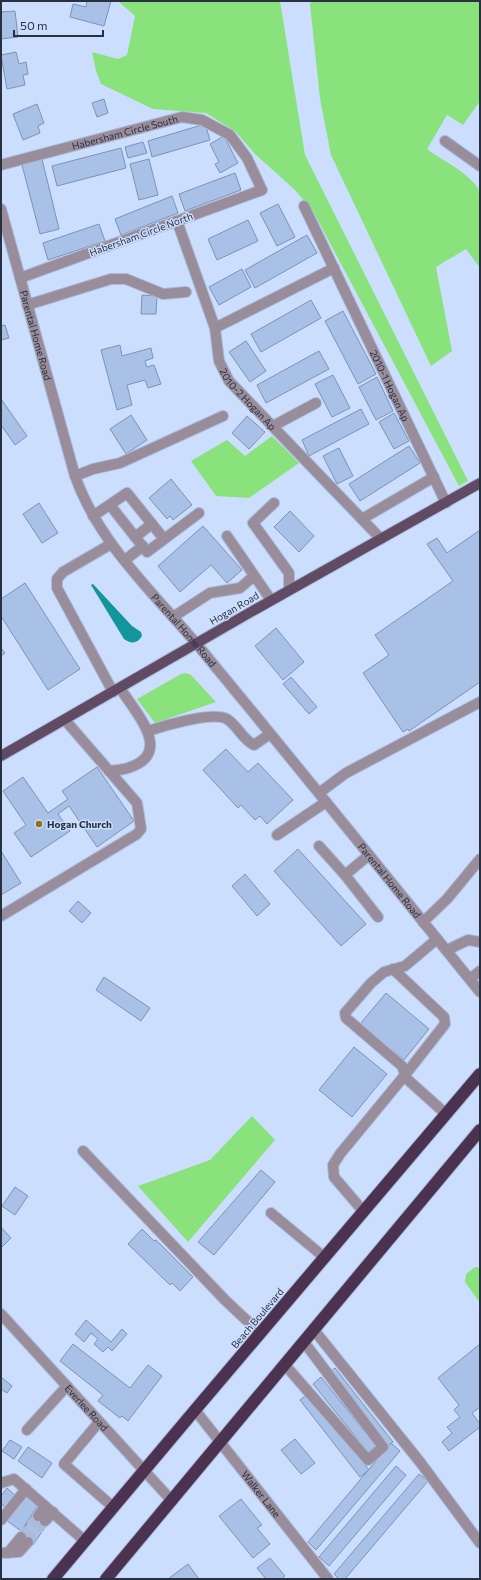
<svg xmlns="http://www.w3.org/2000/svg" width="481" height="1580" font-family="Commissioner,sans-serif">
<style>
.green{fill:#8ae27c}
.water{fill:#13959c}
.building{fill:#aac1e7;stroke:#7c92b6}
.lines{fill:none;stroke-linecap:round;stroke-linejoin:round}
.minor-tunnel{stroke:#abbbd8;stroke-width:10;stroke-dasharray:10 5;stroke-linecap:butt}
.minor-casing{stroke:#abbbd8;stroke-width:12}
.major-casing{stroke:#abbbd8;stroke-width:12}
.highway-casing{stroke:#abbbd8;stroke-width:14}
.minor{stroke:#998c9b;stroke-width:10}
.major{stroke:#604a64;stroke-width:10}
.highway{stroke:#4c3251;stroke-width:12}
.poi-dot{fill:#976f1b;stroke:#ccdefe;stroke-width:1.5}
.labels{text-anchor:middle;stroke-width:3;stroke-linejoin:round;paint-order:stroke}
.street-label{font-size:10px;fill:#293141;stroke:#ccdefe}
.poi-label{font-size:10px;font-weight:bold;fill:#293141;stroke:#ccdefe;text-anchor:start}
</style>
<rect width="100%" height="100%" fill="#ccdefe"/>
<!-- green -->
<g class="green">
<polygon points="118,1 280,1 305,155 468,481 459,486 314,213 295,190 255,154 236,132 206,113 153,109 101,84 96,71 92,52 118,59 127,55 135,16"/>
<path d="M312,1H480V101L463,125L447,115L427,149C443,161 466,171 478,188C481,196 480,255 480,268L466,249L436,267L452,351L431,366L331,155L320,99L310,4Z"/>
<polygon points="272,436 299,463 249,498 216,496 191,461 227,440 245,456"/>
<polygon points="186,673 191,675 216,702 155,723 137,699 181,674"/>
<polygon points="252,1116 275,1140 188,1242 138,1186 210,1160"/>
<polygon points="475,1267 480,1268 480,1303 465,1282 466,1274"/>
</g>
<!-- water -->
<path class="water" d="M93,584L132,626L141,632L142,636C137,644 131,644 124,639L91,585Z"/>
<!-- building -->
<g class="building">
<polygon points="87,1 111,1 104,26 70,17 73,4 86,7"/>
<polygon points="15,11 18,37 1,39 1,12"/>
<polygon points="16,52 19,64 26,62 28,74 23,75 25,85 7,89 1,55"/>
<polygon points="104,99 108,113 97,117 92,103"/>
<polygon points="37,104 44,123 38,126 40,133 23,140 13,114"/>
<polygon points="205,124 210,140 152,157 148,141"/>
<polygon points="224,136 238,163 220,173 215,164 219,162 210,144"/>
<polygon points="143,142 147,153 128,158 125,147"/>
<polygon points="121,148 126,168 57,186 52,166"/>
<polygon points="42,159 59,229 40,234 22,165"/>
<polygon points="149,159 158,195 139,200 130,164"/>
<polygon points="235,173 241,190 185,211 179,194"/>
<polygon points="172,196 178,213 121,235 115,219"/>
<polygon points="278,204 295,237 277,246 260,213"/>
<polygon points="248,220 258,241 217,260 208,239"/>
<polygon points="99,224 105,241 48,260 43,243"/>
<polygon points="307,235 317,253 255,288 245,270"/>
<polygon points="242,269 251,287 219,305 209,287"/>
<polygon points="142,295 157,296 156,314 141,314"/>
<polygon points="311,300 321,318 261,352 251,334"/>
<polygon points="343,311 376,374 358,384 325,321"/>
<polygon points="5,325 9,338 1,340 1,326"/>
<polygon points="246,341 266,371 250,382 229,352"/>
<polygon points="120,345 122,356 151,348 153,358 145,361 146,365 147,367 154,365 161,384 148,388 145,380 127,385 132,405 117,410 101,350"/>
<polygon points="319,351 329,369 266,403 257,385"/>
<polygon points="333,375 350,408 332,417 315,384"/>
<polygon points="377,377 393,411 376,420 359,387"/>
<polygon points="1,399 27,436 15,445 1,425"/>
<polygon points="361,409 369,424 309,456 302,440"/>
<polygon points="394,413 409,441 394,449 379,422"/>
<polygon points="131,415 147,440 126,454 110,429"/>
<polygon points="247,416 265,432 249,449 232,433"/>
<polygon points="409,446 420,463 360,501 349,484"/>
<polygon points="339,448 353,476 337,484 323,456"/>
<polygon points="171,479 192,505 173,520 170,516 167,519 149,498"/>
<polygon points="39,503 58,533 42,543 23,514"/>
<polygon points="290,511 314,536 299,552 274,527"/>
<polygon points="203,526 242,570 227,583 211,565 180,592 158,566"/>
<polygon points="480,530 480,682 409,731 408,729 403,732 363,673 389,655 375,635 453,581 427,544 437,538 447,553"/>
<polygon points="25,583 80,669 48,690 1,616 1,599"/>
<polygon points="276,628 304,662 283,680 255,646"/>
<polygon points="1,648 5,653 1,656"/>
<polygon points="291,677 317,707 309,714 283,684"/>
<polygon points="226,749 248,772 258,763 293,800 267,824 260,816 255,820 241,805 238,808 203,770"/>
<polygon points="97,767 134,821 97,847 69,806 58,814 70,831 31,857 14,833 26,825 3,791 23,777 48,813 68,799 62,791"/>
<polygon points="298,849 366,924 341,946 274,871"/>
<polygon points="1,851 21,883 1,895"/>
<polygon points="245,874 270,904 257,916 232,886"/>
<polygon points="78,901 91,913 82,923 69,911"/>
<polygon points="104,977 150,1008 141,1021 96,990"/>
<polygon points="386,993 429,1029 404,1060 360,1024"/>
<polygon points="354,1047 387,1074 352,1117 319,1090"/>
<polygon points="261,1170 275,1182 214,1255 198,1242"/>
<polygon points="15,1187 28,1196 15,1215 2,1206"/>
<polygon points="1,1227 11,1238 1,1248"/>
<polygon points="142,1229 154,1241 156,1240 193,1277 180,1291 172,1283 170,1285 128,1244"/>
<polygon points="86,1320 111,1342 122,1329 127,1334 112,1351 108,1347 103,1352 94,1344 98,1339 91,1333 84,1342 75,1334"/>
<polygon points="73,1344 130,1388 148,1365 162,1376 128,1421 122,1416 120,1418 98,1401 103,1395 60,1361"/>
<polygon points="480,1344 480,1407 472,1413 480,1424 480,1427 449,1451 442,1442 452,1433 447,1427 460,1417 454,1410 459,1405 438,1378"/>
<polygon points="335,1368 393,1442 388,1446 330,1372"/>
<polygon points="1,1377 12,1386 7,1393 1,1389"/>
<polygon points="321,1377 376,1446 368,1452 313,1384"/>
<polygon points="309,1393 369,1470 360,1477 300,1400"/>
<polygon points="295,1439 315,1463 301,1474 281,1450"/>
<polygon points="10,1440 22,1447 14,1459 2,1451"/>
<polygon points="391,1443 400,1451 316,1550 308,1542"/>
<polygon points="28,1447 52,1463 42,1478 18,1461"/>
<polygon points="396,1466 406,1475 329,1566 319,1557"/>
<polygon points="419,1474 428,1481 345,1579 339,1579 334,1574"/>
<polygon points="7,1488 18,1498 8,1509 1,1504 1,1496"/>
<polygon points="23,1495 38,1505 21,1531 6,1520"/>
<polygon points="241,1499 262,1525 257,1528 270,1544 253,1558 219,1516"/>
<polygon points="34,1513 48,1523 33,1545 19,1536"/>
<polygon points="270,1558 285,1576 281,1579 266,1579 257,1568"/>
<polygon points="188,1564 199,1579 168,1579"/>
</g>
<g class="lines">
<!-- minor-tunnel -->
<g class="minor-tunnel">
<polyline points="21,1537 38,1516"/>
<polyline points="28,1542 45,1521"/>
</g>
<defs>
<g id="minor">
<polyline points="445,141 480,166"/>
<path id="s1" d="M1,165L182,117L202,120L230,135L247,158L262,190L20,278"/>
<path id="s2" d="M304,206L446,503"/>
<path id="s3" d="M1,209L75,476C101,549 162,600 209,659C300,769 390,881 480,992"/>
<path id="s4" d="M177,221L215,328L219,361L229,381L381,539"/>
<polyline points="27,305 111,279 126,279 163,294 186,292"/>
<polyline points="215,328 334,268"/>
<polyline points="273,426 316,403"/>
<polyline points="75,476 93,469 120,463 223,416"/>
<polyline points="274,503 253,523 289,573 289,590"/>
<polyline points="110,505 147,552 199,513"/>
<polyline points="93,516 127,493 164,539"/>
<polyline points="362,519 434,477"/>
<polyline points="227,536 271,600"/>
<polyline points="135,537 152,524"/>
<polyline points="111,544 63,572 57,579 57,588 113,692"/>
<polyline points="125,560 143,546"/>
<polyline points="173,617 210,593 240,588 254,576"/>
<path d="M148,731C163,726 213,711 227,719C238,726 242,739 254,745L270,734"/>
<path d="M109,771C115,770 122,770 128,768C175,753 135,712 120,688"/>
<polyline points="319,793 346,773 480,702"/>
<polyline points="277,835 326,802"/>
<polyline points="319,846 345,875"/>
<polyline points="369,855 345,875 378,917"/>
<polyline points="1,916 137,834 141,829 137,803 65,720"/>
<polyline points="423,922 447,899 480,859"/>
<polyline points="437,939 405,966 384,972 371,983 345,1013 346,1018 402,1066 407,1079 446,1114"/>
<polyline points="447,950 468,940 480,942"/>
<polyline points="470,979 480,971"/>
<polyline points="83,1151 225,1300 260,1333"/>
<polyline points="363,1211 334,1177 333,1165 340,1154 405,1075 445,1024 444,1017 393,969"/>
<polyline points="271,1213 324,1257"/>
<path id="s5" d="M1,1314L172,1501"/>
<polyline points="314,1330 420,1462 480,1543"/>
<polyline points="285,1365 368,1460 383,1447 304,1342"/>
<path id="s6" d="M195,1410L328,1579"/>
<polyline points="99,1422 64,1464 113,1507"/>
<polyline points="27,1430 67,1386"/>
<polyline points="1,1483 14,1479 85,1541"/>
<polyline points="38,1516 45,1506"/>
<polyline points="1,1520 26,1489"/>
<polyline points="45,1521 53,1512"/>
<polyline points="1,1553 19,1552 28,1542"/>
<polyline points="8,1553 21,1537"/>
</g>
<polyline id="major" points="1,756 249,613 480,483"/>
<g id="highway">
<polyline points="53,1579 195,1410 480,1074"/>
<polyline points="106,1579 480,1130"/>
</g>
</defs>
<!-- minor casing -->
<use href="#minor" class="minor-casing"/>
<!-- major casing -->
<use href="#major" class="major-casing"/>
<!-- highway casing -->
<use href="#highway" class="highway-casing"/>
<!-- minor -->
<use href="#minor" class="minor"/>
<!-- major -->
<use href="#major" class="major"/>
<!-- highway -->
<use href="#highway" class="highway"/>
</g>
<!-- markers -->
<circle class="poi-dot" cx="39" cy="824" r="4"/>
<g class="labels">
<!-- street labels -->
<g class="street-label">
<text dy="4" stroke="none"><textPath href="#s1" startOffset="128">Habersham Circle South</textPath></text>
<text transform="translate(141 234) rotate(-20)" y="4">Habersham Circle North</text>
<text dy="4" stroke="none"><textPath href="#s3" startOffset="131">Parental Home Road</textPath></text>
<text dy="4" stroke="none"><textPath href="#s2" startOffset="199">2010-1 Hogan Ap</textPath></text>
<text dy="4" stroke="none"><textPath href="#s4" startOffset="195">2010-2 Hogan Ap</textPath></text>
<text transform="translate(234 608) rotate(-30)" y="4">Hogan Road</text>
<text dy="4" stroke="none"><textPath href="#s3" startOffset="467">Parental Home Road</textPath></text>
<text dy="4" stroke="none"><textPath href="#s3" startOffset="791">Parental Home Road</textPath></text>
<text transform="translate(257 1318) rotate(-50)" y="4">Beach Boulevard</text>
<text dy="4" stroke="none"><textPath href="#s5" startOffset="127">Everlee Road</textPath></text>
<text dy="4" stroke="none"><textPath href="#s6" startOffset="107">Walker Lane</textPath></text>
</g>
<!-- poi labels -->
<g class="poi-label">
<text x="47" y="828">Hogan Church</text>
</g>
</g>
<!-- border -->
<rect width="481" height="1580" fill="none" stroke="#293141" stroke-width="4"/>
<!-- scale -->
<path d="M14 30v6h89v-6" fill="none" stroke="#293141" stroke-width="2"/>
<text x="20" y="30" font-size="12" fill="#293141" stroke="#ccdefe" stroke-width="3" paint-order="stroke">50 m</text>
</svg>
